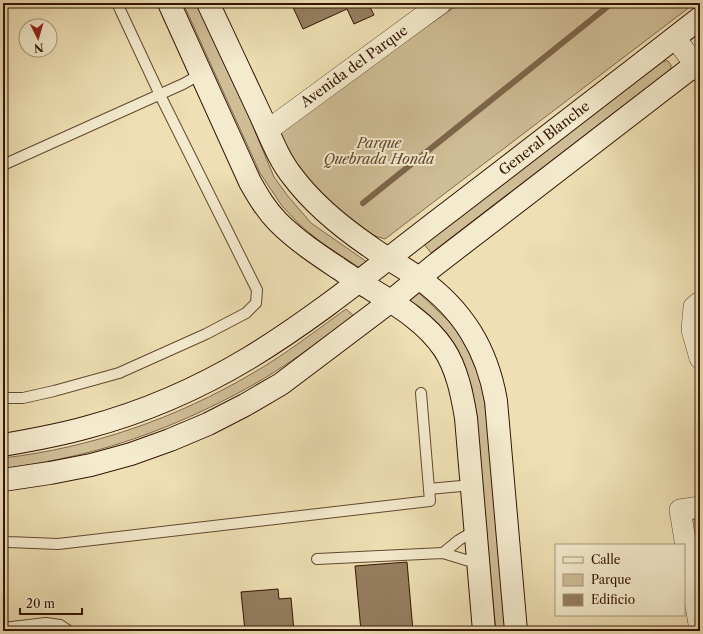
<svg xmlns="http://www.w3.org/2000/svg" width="703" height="634" font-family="'Libre Caslon Text',serif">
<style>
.green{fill:#cfbd96;stroke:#82684d}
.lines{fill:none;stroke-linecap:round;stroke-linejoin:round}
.stream{stroke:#7e654a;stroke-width:6}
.building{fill:#957e60;stroke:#351404}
.lane-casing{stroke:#634730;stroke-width:12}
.street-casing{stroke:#634730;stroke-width:22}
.secondary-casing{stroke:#351404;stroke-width:24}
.lane{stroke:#f4ebce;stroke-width:10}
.street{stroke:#f4ebce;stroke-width:21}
.secondary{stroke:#f4ebce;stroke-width:22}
.labels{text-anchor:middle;stroke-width:4;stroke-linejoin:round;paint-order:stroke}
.street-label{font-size:14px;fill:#351404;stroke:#f4ebce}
.park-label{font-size:14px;font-style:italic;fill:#634730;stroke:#f4ebce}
</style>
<rect width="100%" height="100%" fill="#eee0b4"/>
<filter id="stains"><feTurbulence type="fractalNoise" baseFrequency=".005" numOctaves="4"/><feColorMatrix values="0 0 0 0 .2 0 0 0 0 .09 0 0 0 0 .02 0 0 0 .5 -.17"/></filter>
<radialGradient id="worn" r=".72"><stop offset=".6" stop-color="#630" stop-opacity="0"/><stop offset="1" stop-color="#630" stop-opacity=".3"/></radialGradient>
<!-- green -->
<g class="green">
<polygon points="183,3 196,3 249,117 274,177 287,195 311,223 367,262 360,268 322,243 300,225 282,206 260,173"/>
<polygon points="460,3 695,3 385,239 342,226 272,137"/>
<polygon points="663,61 668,61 671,65 671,69 431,253 424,244"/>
<polygon points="419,293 453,325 467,346 482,383 487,421 508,631 496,631 472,388 461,360 445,334 409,300"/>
<path d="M346,309L354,316C320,340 287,366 251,386C197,416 138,441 78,455C53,461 28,465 3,469V458C91,448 177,418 253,373C286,354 315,331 346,309Z"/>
<polygon points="700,519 700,605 690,520"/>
</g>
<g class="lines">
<!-- stream -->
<polyline class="stream" points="363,203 612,3"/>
</g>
<!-- building -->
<g class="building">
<polygon points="291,3 368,3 374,15 354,24 347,9 303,29"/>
<polygon points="407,562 413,631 361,631 355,566"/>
<polygon points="278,589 279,599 291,598 294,631 245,631 241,592"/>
</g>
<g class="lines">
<defs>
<g id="lane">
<polyline points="3,165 183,84 201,74"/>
<polyline points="3,398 23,398 54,391 119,373 206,334 246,313 256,303 257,290 160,95 117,3"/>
<polyline points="429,489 472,485"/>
<polyline points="3,540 8,542 58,544 430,501 421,393"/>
<polyline points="443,553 459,540 476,530"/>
<polyline points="317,559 443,553 479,564"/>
<polyline points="3,628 46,623 60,625 69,631"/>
</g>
<g id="street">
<polyline points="675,38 700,71"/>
<polyline points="268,130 441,3"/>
<polyline points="700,302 694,307 692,330 700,358"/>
<polyline points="700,507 680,510 700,630"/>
</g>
<g id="secondary">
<path d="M169,3L250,182C258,196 266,210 278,222C296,240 317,254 338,268C346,273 353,279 361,283C390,301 424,319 444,349C457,369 462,394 466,418L484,631"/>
<path d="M208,3C226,41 243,78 261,116C270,136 279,160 293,177C314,205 340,226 369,246C385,258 404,267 420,279C463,310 487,349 496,401L516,631"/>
<path d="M3,445C32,440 60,435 88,427C144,412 199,388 249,358C320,315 384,261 450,211C533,147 617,83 700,18"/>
<polyline points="3,480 50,473 91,465 131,454 170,440 208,424 245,405 281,384 391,301 435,265 700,61"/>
</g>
</defs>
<!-- lane casing -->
<use href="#lane" class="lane-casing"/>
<!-- street casing -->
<use href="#street" class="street-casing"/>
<!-- secondary casing -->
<use href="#secondary" class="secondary-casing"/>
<!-- lane -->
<use href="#lane" class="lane"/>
<!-- street -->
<use href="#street" class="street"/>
<!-- secondary -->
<use href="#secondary" class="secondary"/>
</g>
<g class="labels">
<!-- street labels -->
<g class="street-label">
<text transform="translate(354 66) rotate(-36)" y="5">Avenida del Parque</text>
<text transform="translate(544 138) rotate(-38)" y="5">General Blanche</text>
</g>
<!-- park labels -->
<g class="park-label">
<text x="379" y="148">Parque<tspan x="379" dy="16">Quebrada Honda</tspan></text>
</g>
</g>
<!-- margin -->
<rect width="703" height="634" fill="none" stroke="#eee0b4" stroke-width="16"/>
<rect x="4" y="4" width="695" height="626" fill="none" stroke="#351404" stroke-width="2"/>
<rect x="8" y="8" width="687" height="618" fill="none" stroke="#351404"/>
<!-- legend -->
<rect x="555" y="544" width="130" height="72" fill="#f4ebce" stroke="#a8957d"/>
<rect x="563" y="557" width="20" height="6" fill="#f4ebce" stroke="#a8957d"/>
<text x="591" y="564" font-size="12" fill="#351404">Calle</text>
<rect x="563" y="574" width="20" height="12" fill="#cfbd96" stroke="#a8957d"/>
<text x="591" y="584" font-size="12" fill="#351404">Parque</text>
<rect x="563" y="594" width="20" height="12" fill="#957e60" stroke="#a8957d"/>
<text x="591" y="604" font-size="12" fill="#351404">Edificio</text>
<!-- north arrow -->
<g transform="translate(38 38) rotate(175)"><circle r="19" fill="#f4ebce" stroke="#a8957d"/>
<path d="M0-3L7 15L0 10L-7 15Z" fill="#8f2418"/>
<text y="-6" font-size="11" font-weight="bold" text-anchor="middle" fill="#351404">N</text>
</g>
<!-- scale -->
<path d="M20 608v6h62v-6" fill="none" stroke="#351404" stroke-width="2"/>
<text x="26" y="608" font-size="12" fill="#351404" stroke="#f4ebce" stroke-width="3" paint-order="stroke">20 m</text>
<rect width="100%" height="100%" filter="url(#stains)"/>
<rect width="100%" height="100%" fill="url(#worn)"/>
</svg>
